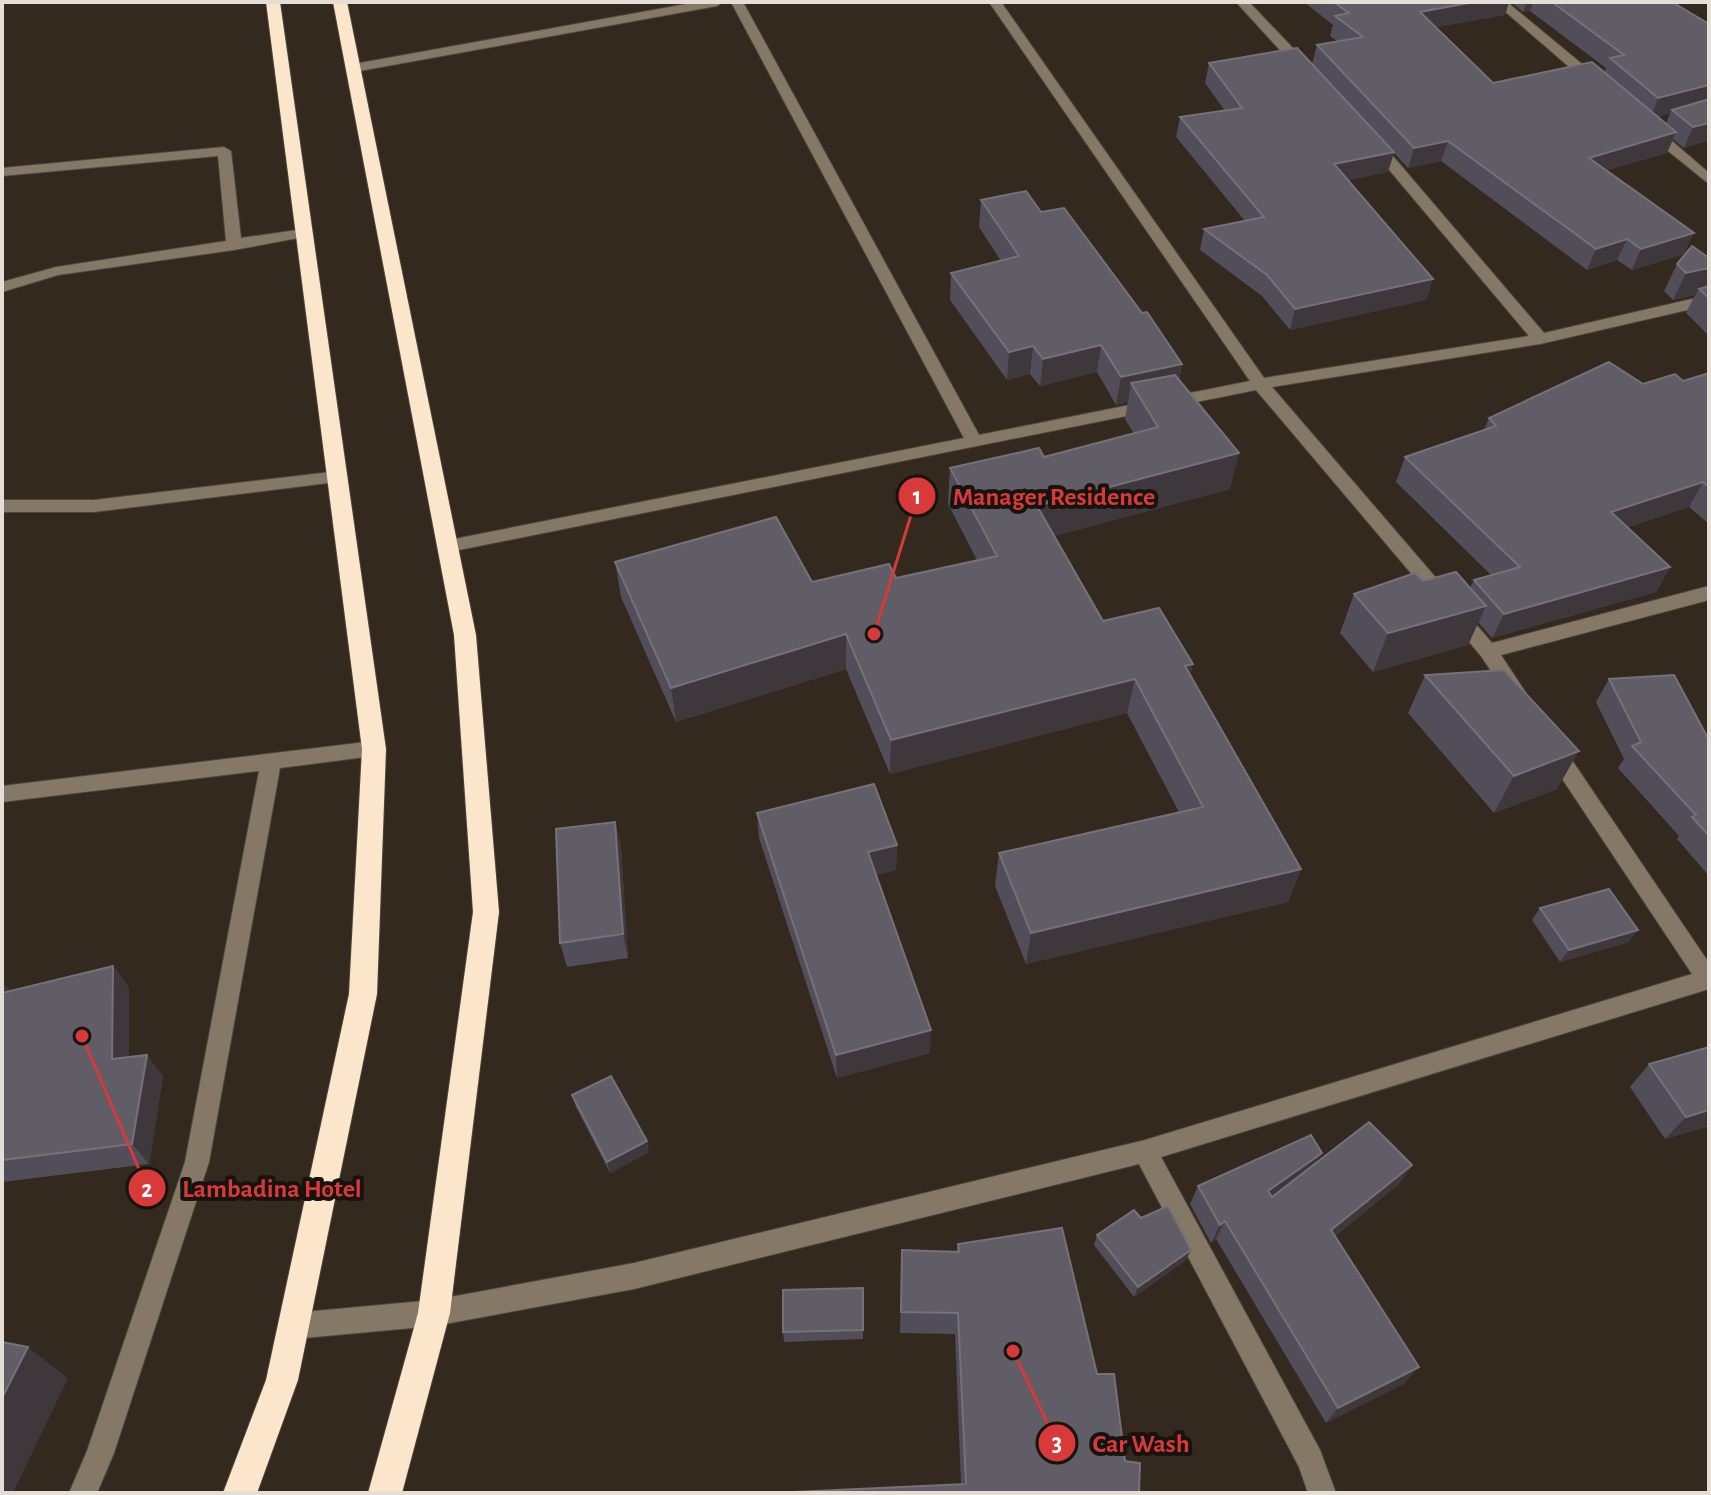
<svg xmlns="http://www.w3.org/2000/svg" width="1711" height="1495" font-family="'Alegreya Sans',sans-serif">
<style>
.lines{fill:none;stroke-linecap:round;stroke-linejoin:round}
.minor-casing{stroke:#4f463b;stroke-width:2}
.highway-casing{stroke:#4f463b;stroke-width:2}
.minor{fill:#867867;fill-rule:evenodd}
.highway{fill:#fbe6cc;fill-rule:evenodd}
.wall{fill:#514d59;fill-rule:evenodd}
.shaded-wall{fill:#3e383c}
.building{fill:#615d67;stroke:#757178;stroke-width:2}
.leader{fill:none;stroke:#d73a39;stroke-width:3}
.callout-dot{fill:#d73a39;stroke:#17130e;stroke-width:3}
.mark-label{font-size:24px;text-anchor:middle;font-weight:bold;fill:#fff}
.callout-label{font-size:26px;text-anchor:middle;font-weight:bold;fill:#d73a39;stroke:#17130e;stroke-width:8;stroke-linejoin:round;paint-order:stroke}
</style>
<rect width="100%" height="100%" fill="#33291e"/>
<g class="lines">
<defs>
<g id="minor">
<polygon points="697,2 723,2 717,6 354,72 348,68 354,64"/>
<polygon points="731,2 743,2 979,435 1250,381 989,2 1001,2 1264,378 1529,336 1370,147 1368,144 1375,140 1380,141 1544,333 1709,295 1709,305 1540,344 1272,387 1492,643 1709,586 1709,600 1501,655 1526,693 1523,698 1509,698 1481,656 1256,390 449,552 443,550 440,546 449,540 964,438"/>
<polygon points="1236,2 1249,2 1309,65 1309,71 1299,71"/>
<polygon points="1494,2 1507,2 1599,78 1599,84 1589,84"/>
<polygon points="1647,128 1657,128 1709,173 1709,184 1647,134"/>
<polygon points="224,147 231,151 241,238 304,229 311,233 309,236 234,250 58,275 2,292 2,282 56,267 226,241 218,156 2,176 2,168"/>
<polygon points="339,471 348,477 345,481 94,512 2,512 2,500 94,500"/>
<polygon points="374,741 381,743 384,749 381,755 280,768 209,1162 114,1453 97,1493 69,1493 87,1451 185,1162 259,771 2,802 2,786"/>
<polygon points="1554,742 1561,744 1709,963 1709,989 1161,1157 1320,1450 1336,1493 1308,1493 1299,1467 1139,1164 634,1289 434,1326 293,1339 284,1335 280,1326 284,1317 293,1313 434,1300 634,1263 1145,1140 1692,974 1547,756 1544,750 1547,744"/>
</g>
<g id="highway">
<polygon points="266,2 280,2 386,749 377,994 298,1380 257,1493 223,1493 266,1380 349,994 362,749"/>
<polygon points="333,2 347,2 476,635 499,912 450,1313 402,1493 368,1493 418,1313 473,912 454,635"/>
</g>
</defs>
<!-- minor casing -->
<use href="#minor" class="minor-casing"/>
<!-- highway casing -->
<use href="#highway" class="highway-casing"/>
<!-- minor -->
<use href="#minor" class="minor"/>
<!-- highway -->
<use href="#highway" class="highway"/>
</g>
<!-- wall -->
<g class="wall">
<path d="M1304,2H1509L1505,15L1436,27L1493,83L1604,73L1606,68L1530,11L1523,12L1511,2H1672L1709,140L1684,148L1673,139L1667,153L1607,170L1684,254L1632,270L1617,260L1587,270L1441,161L1408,168L1394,153L1388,172L1348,180L1433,279L1426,300L1290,330L1262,296L1200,250L1204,229L1245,221L1176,137L1180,117L1225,111L1205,83L1209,63L1312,64L1317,45L1337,41L1330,36L1333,25ZM1670,113L1666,124L1658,117Z"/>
<polygon points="981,200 1041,212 1142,313 1182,364 1179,380 1230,489 1054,536 1103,621 1193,664 1190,675 1301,869 1288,902 1026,964 995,886 999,853 1179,812 1127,713 890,774 846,669 676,722 621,597 615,562 812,582 896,578 977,560 948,504 950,468 1044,457 1134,434 1125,419 1128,402 1116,405 1097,372 1040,386 1030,374 1007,380 950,300 951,273 1001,261 979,227"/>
<polygon points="1709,258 1709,336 1686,313 1695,295 1673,300 1664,291 1677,264"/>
<polygon points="1709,373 1709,524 1689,507 1628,527 1670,567 1656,592 1492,638 1478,622 1468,645 1373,672 1340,633 1354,594 1423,581 1470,588 1474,580 1491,575 1396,482 1405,457 1484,430 1489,418 1643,384 1683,381"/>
<polygon points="1425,675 1557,789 1494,813 1408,713"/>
<polygon points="1609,679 1709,740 1709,876 1677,839 1679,836 1618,768 1624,759 1596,702"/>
<polygon points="757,813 897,845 896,870 876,875 930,1053 837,1078 759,838"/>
<polygon points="615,822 621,847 628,958 567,967 560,943"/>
<polygon points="1540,908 1629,942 1560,962 1532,920"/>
<polygon points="113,966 129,988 129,1057 163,1076 149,1164 2,1182 2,983 10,991"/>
<polygon points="1709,1047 1709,1126 1665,1139 1630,1087 1649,1064"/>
<polygon points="572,1095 649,1152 610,1173 576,1107"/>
<polygon points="1317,1162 1412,1165 1399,1184 1335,1236 1405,1383 1326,1423 1216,1239 1211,1243 1190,1204 1198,1186"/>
<polygon points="1141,1218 1186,1260 1134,1297 1094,1245 1097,1235"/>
<polygon points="958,1244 1097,1374 1125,1461 961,1484 955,1334 900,1333 902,1250 956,1252"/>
<polygon points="863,1288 863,1339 784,1342 783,1332"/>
</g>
<!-- shaded-wall -->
<g class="shaded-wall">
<polygon points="1474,2 1509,2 1505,15 1414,31 1420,12"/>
<polygon points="1527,2 1533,2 1530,11 1523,12"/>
<polygon points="1709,85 1709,103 1672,110 1670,113 1650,119 1658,98"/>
<polygon points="1709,123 1709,140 1684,148 1693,127"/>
<polygon points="1676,132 1667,153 1581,178 1589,158"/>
<polygon points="1448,141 1441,161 1408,168 1414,148"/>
<polygon points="1394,152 1388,172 1328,184 1334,164"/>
<polygon points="1694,233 1684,254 1632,270 1641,249"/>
<polygon points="1627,239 1617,260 1587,270 1596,249"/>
<polygon points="1709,268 1709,287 1699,289 1695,295 1673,300 1686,273"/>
<polygon points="1433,279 1426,300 1290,330 1295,309"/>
<polygon points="1101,345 1097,372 1040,386 1043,359"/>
<polygon points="1033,346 1030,374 1007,380 1009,352"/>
<polygon points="1182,364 1177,392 1131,383 1128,402 1116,405 1121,377"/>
<polygon points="1239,453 1230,489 1032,542 1037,506"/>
<polygon points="1703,482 1689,507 1599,537 1611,512"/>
<polygon points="1670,567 1656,592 1492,638 1504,614"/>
<polygon points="1486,606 1468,645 1373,672 1388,633"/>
<polygon points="846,634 846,669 676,722 671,688"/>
<polygon points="1193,664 1184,699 1185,666"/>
<polygon points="1135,679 1127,713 890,774 891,740"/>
<polygon points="1579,751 1557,789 1494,813 1514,776"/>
<polygon points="615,822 621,847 628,958 623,934"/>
<polygon points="897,845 896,870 868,877 868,852"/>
<polygon points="1301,869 1288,902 1026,964 1031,933"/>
<polygon points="1638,930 1629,942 1560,962 1569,950"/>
<polygon points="113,966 129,988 129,1080 112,1059"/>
<polygon points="2,983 18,1001 2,1002"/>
<polygon points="931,1030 930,1053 837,1078 836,1055"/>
<polygon points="147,1055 163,1076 149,1164 132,1144"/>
<polygon points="1709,1110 1709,1126 1665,1139 1686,1117"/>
<polygon points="647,1141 649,1152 610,1173 607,1162"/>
<polygon points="1322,1153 1311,1172 1258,1210 1268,1191"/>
<polygon points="1412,1165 1399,1184 1320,1248 1331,1230"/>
<polygon points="1225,1221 1216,1239 1211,1243 1220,1225"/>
<polygon points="1191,1250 1186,1260 1134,1297 1138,1287"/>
<polygon points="28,1347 68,1378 13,1493 2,1493 2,1398"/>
<polygon points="1419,1367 1405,1383 1326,1423 1338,1408"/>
</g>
<!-- building -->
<g class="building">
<polygon points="1334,2 1474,2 1420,12 1493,83 1592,62 1676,132 1589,158 1694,233 1641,249 1627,239 1596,249 1448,141 1414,148 1317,45 1363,37 1335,16 1349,13"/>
<polygon points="1552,2 1672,2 1709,24 1709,85 1658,98 1610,58 1624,55"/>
<polygon points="1297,48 1394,152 1334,164 1433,279 1295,309 1267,275 1204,229 1264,217 1180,117 1242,108 1209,63"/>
<polygon points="1709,99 1709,123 1693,127 1672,110"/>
<polygon points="1026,191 1041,212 1064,208 1142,313 1147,312 1182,364 1121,377 1101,345 1043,359 1033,346 1009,352 951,273 1019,256 981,200"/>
<polygon points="1692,246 1709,258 1709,268 1686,273 1677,264"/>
<polygon points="1709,286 1709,298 1699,289"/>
<polygon points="1609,362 1643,384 1675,374 1683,381 1709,373 1709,487 1703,482 1611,512 1670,567 1504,614 1474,580 1520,567 1405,457 1496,426 1489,418"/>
<polygon points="1175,375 1239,453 1037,506 1103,621 1159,608 1193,664 1185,666 1301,869 1031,933 999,853 1203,807 1135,679 891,740 846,634 671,688 615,562 776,517 812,582 889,564 896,578 997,556 950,468 1039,448 1044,457 1158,427 1131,383"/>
<polygon points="1456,572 1486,606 1388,633 1354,594 1415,573 1423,581"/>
<polygon points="1504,670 1579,751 1514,776 1425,675"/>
<polygon points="1674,675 1709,740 1709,836 1692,817 1696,815 1632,746 1641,742 1609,679"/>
<polygon points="874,784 897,845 868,852 931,1030 836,1055 757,813"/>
<polygon points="615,822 623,934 560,943 556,829"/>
<polygon points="1609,889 1638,930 1569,950 1540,908"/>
<polygon points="113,966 112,1059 147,1055 132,1144 2,1160 2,993"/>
<polygon points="1709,1047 1709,1110 1686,1117 1649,1064"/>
<polygon points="611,1076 647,1141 607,1162 572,1095"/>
<polygon points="1369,1122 1412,1165 1331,1230 1419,1367 1338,1408 1225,1221 1220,1225 1198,1186 1311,1135 1322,1153 1268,1191 1272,1197"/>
<polygon points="1168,1206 1191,1250 1138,1287 1097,1235 1134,1210 1141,1218"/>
<polygon points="1062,1228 1097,1374 1114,1374 1125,1461 1140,1463 1139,1493 771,1493 966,1484 958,1313 901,1312 902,1250 959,1252 958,1244"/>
<polygon points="863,1288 863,1330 783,1332 783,1290"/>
<polygon points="2,1342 28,1347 2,1398"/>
</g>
<!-- callouts -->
<path class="leader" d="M874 634L917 496M82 1036L147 1188M1013 1351L1057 1443"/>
<g class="callout-dot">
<circle cx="874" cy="634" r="8"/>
<circle cx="82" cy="1036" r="8"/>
<circle cx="1013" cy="1351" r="8"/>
<circle cx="917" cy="496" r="20"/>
<circle cx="147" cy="1188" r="20"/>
<circle cx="1057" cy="1443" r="20"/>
</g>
<g class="mark-label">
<text x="917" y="504">1</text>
<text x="147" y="1197">2</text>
<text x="1057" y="1451">3</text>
</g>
<g class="callout-label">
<text x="1054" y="505">Manager Residence</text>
<text x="272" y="1197">Lambadina Hotel</text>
<text x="1141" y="1452">Car Wash</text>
</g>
<!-- border -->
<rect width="1711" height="1495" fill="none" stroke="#e4ded6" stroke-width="8"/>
</svg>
